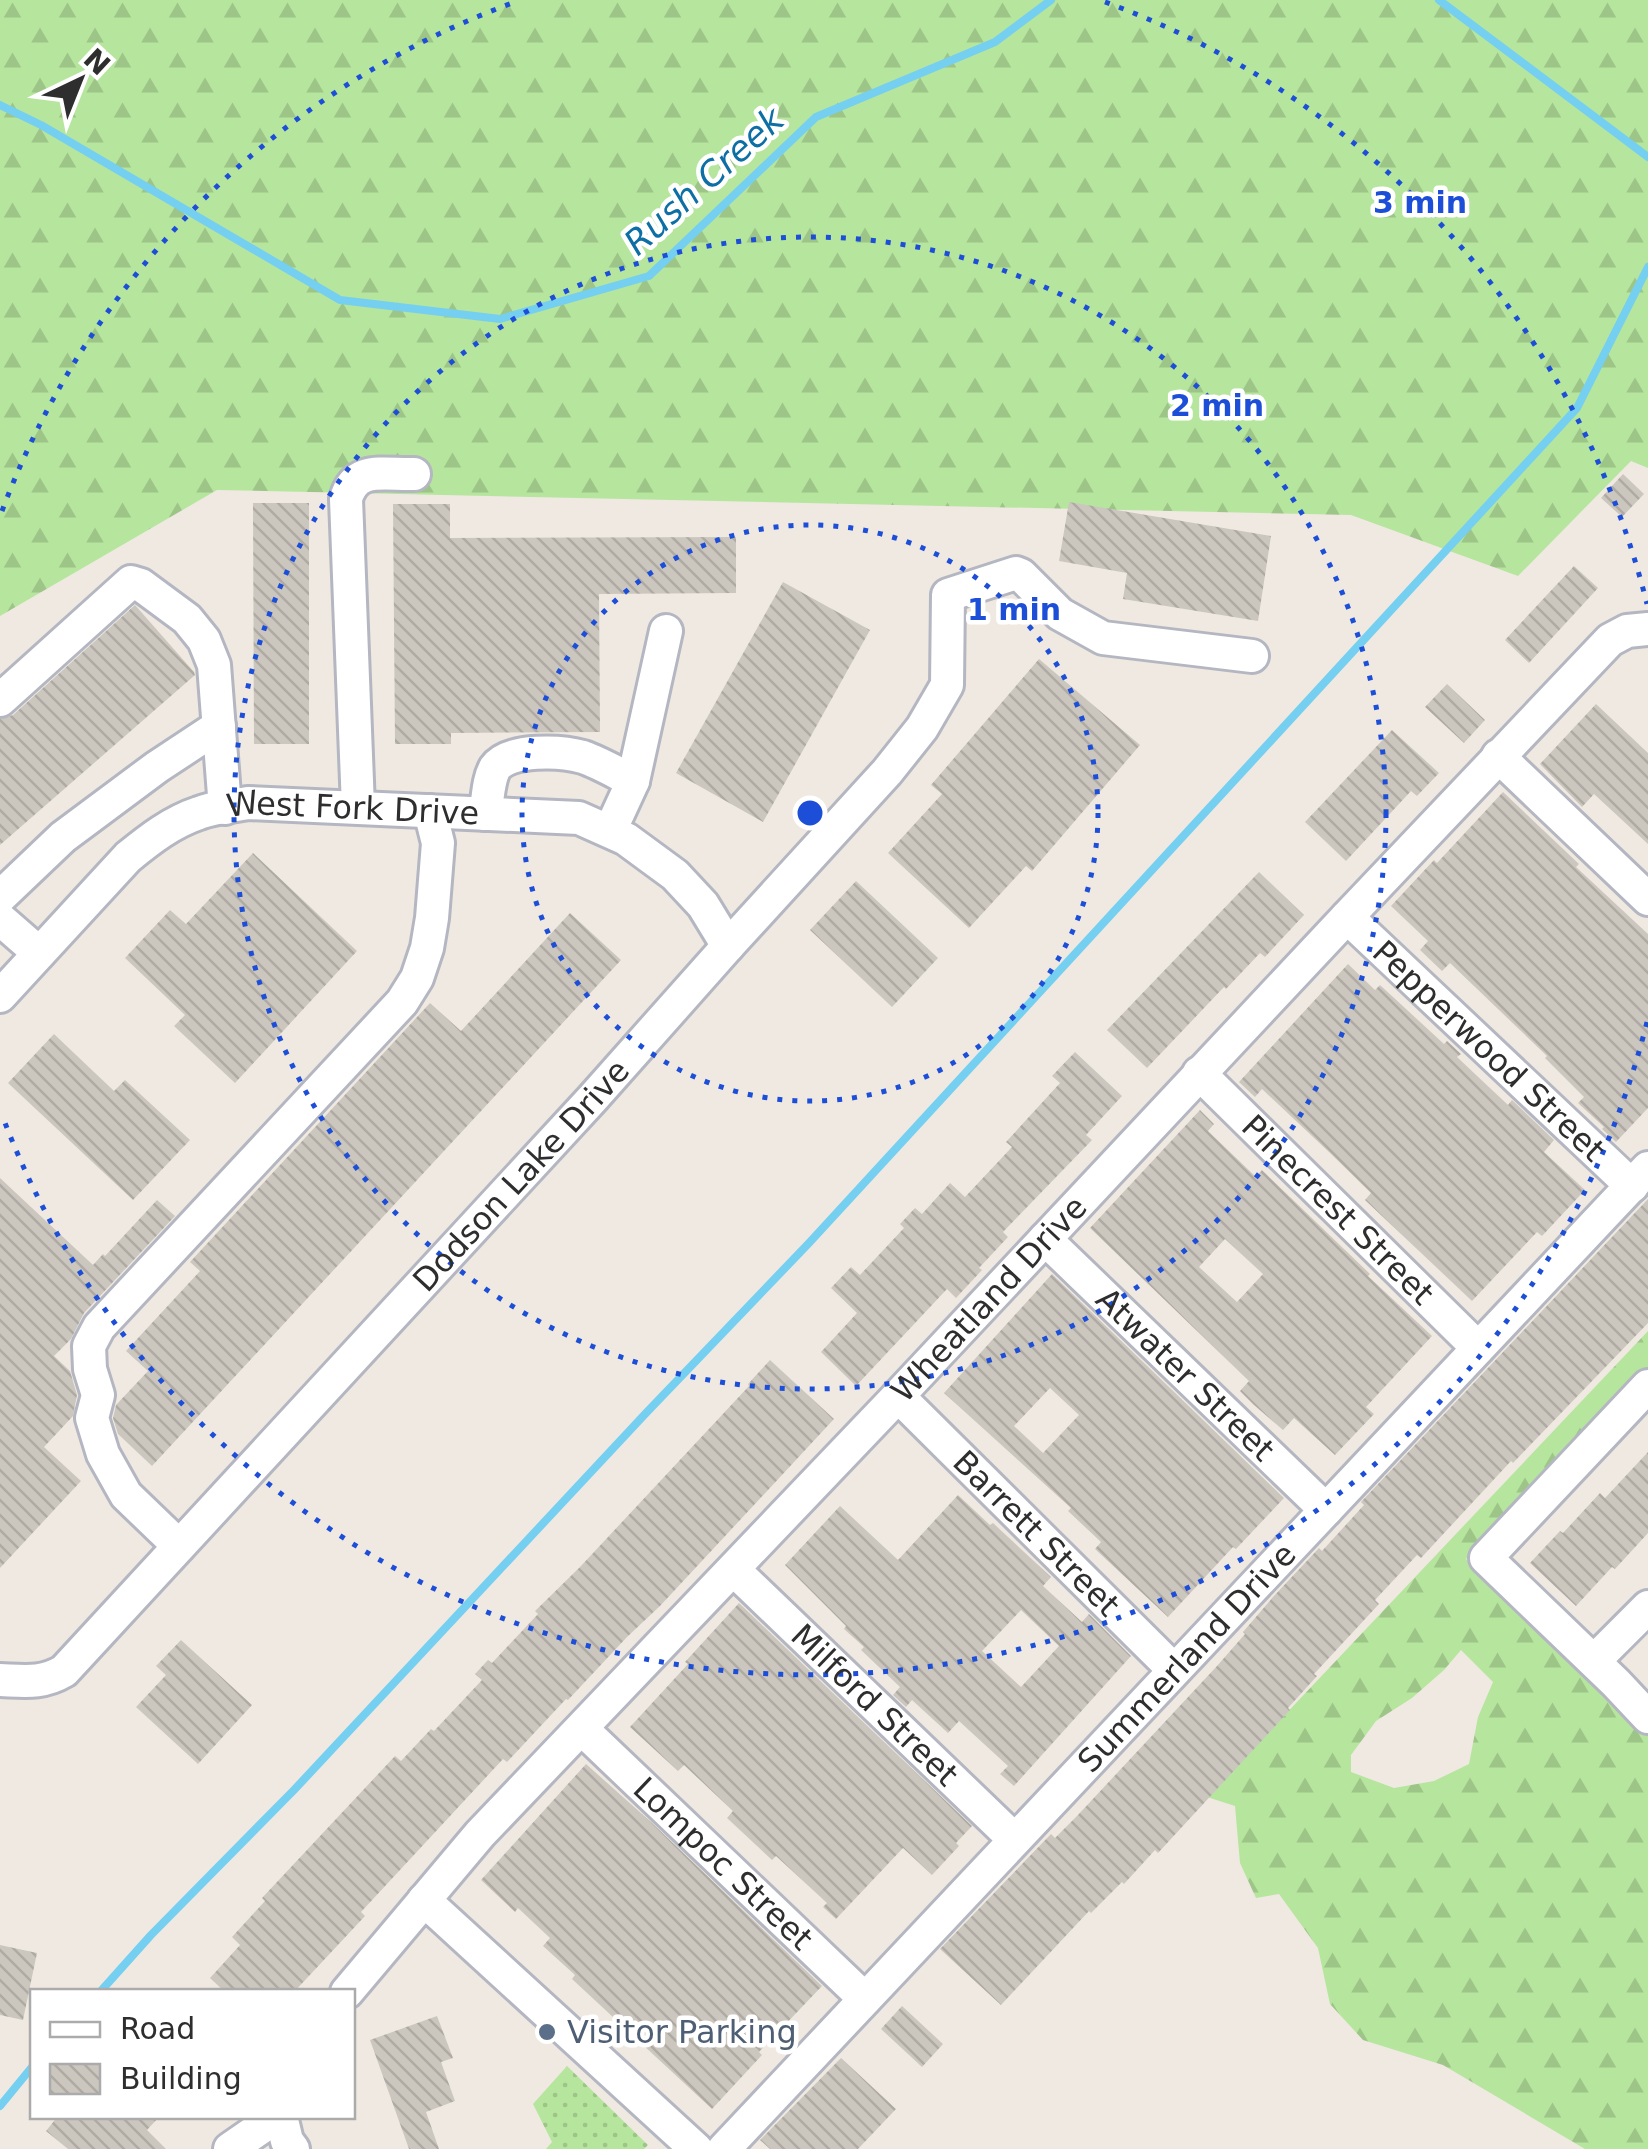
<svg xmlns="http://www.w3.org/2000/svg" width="1648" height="2149" font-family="'DejaVu Sans',sans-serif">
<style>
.grass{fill:url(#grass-dots)}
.forest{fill:url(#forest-firs);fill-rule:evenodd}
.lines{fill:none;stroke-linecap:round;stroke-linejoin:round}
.stream{stroke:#75cff0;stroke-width:8}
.building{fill:url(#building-back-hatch);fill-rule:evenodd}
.minor-casing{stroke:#b4b7c1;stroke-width:38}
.minor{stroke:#fff;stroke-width:32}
.ring{fill:none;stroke:#1d4ed8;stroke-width:5;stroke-dasharray:5 10}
.service-dot{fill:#5c6f8a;stroke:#fff;stroke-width:4}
.labels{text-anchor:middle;stroke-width:9;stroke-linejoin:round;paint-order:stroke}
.street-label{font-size:32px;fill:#2e2e2e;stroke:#fff}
.service-label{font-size:32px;fill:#4e5e75;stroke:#fff;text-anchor:start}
.water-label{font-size:35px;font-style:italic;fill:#0d6fa3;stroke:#fff}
.centre{fill:#1d4ed8;stroke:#fff;stroke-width:5}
.ring-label{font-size:30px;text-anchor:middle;font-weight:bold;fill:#1d4ed8;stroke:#fff;stroke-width:9;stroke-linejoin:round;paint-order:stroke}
</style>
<defs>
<pattern id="grass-dots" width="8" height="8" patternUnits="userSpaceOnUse" patternTransform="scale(2.5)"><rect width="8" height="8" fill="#b6e59e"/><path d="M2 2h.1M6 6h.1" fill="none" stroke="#9dc588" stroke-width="1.8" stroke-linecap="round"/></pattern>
<pattern id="forest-firs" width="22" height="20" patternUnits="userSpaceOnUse" patternTransform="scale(2.5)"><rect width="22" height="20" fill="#b6e59e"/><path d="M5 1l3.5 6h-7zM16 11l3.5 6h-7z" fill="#9dc588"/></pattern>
<pattern id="building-back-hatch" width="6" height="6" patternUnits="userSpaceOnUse" patternTransform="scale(2.5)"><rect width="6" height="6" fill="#cbc7bf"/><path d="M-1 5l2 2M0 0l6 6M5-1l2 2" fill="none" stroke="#afaba4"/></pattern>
</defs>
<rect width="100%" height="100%" fill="#efe9e1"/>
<!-- grass -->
<polygon class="grass" points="567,2066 648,2145 644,2149 546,2149 552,2142 533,2104"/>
<!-- forest -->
<g class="forest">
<polygon points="0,0 1648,0 1648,468 1631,461 1518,576 1351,515 217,490 0,616"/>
<path d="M1648,1331V1371L1466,1559L1648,1729V2149H1585L1443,2065L1363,2040L1330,2004L1318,1948L1279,1894L1256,1898L1240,1863L1235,1806L1207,1797ZM1461,1650L1493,1682L1478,1717L1469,1764L1434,1781L1394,1788L1351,1772V1755L1376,1721L1412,1698L1444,1670Z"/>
</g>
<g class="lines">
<!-- stream -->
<g class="stream">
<polyline points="1439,0 1648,157"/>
<polyline points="0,105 41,125 340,300 500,319 649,276 816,117 995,42 1051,0"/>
<polyline points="100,1992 151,1935 294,1790 647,1412 809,1243 1577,408 1648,267"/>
<polyline points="0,2106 32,2067"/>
</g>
</g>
<!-- building -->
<g class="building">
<polygon points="1623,474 1644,494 1622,517 1601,498"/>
<polygon points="1069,502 1271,536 1258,621 1123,599 1127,573 1059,561"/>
<polygon points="253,503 309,503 309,744 254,744"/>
<polygon points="393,504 450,504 450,538 736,537 736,593 599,594 600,732 451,733 451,744 395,744"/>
<polygon points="1574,566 1598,588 1529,663 1505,640"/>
<polygon points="783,582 870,630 763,822 676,773"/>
<polygon points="135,605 194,672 195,675 0,845 0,719 13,715"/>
<polygon points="1039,659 1140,745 1032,871 1026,866 969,928 888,853 942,794 931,785"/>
<polygon points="1447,684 1485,720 1464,743 1425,707"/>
<polygon points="1596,704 1648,753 1648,844 1594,794 1582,807 1540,764"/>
<polygon points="1392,730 1439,773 1417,796 1411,791 1346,861 1305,822"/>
<polygon points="1503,792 1579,864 1576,867 1648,934 1648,1108 1616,1142 1602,1129 1604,1127 1578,1103 1584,1097 1545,1058 1547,1056 1450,963 1442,971 1420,950 1428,941 1391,906 1434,860 1437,863"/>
<polygon points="253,853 357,951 235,1083 174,1026 185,1015 125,958 170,910 186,924"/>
<polygon points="1259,872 1304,915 1265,957 1260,953 1226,989 1224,987 1147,1068 1107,1030"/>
<polygon points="856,881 938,958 892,1007 810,930"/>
<polygon points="570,913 621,960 152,1466 118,1434 113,1418 116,1405 148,1371 126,1351 200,1271 190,1262 430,1003 461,1031"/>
<polygon points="1348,964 1375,990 1380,985 1444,1044 1447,1041 1461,1054 1457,1057 1508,1105 1512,1100 1554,1140 1544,1152 1585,1190 1542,1236 1537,1232 1472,1301 1365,1200 1371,1193 1329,1152 1262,1089 1255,1097 1239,1082"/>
<polygon points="54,1034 114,1091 125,1080 190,1140 133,1200 8,1083"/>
<polygon points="1075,1052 1122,1096 1086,1135 1092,1140 1003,1232 1008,1237 979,1268 982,1270 956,1298 947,1289 856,1386 821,1352 857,1313 831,1288 851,1267 860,1275 904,1228 900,1224 915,1208 922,1214 950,1183 965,1197 1012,1147 1006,1142 1060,1083 1052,1076"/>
<path d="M1200,1110L1214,1124L1208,1131L1256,1177L1262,1170L1370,1274L1368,1276L1432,1336L1366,1407L1374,1414L1335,1455L1294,1418L1283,1430L1254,1405L1240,1391L1249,1381L1090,1228ZM1225,1239L1263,1274L1237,1302L1199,1267Z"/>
<polygon points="0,1178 93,1265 103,1254 105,1256 157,1200 175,1216 84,1313 71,1339 54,1356 70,1371 77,1395 73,1416 44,1447 81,1481 0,1568"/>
<polygon points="1648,1199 1648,1323 1513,1463 1511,1461 1421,1558 1417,1555 1375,1600 1379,1604 1314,1674 1317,1676 1288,1708 1290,1710 1158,1853 1155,1850 1124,1884 1122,1882 1091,1913 1089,1911 1001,2005 940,1949 1051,1834 1055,1838 1077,1816 1217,1666 1245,1634 1243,1632 1273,1597 1319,1548 1322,1551 1364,1505 1361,1502"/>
<path d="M1052,1274L1284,1498L1236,1549L1233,1547L1168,1617L1095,1549L1101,1542L1068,1511L1071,1508L944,1393ZM1050,1388L1079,1415L1043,1453L1014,1426Z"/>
<polygon points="770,1360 834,1419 660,1606 627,1637 568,1700 566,1699 507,1762 503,1759 361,1912 365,1916 294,1992 225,1992 210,1978 240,1945 232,1937 265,1901 262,1898 395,1756 401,1761 431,1729 434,1731 482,1680 475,1674 488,1660 492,1663 538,1614 535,1611 580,1567 749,1386 748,1384"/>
<polygon points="1648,1452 1648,1533 1615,1569 1612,1567 1576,1606 1530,1563 1560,1531 1563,1533 1600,1493 1605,1498"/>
<path d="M958,1495L990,1525L993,1523L1051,1577L1043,1586L1082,1622L1089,1614L1131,1656L1014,1786L1000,1774L1008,1766L959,1721L948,1733L912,1700L906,1707L893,1695L900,1687L861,1650L864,1647L844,1629L846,1626L785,1565L840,1506L898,1560ZM1021,1610L1059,1646L1021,1687L982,1651Z"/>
<polygon points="739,1603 972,1826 956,1843 959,1846 932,1875 903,1848 836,1919 823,1907 827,1903 776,1856 772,1860 727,1818 733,1811 684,1765 678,1771 630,1727 688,1664 685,1662"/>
<polygon points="181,1640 252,1705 198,1764 136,1707 166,1675 156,1666"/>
<polygon points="586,1764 651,1822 822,1986 759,2052 762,2055 712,2109 572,1979 575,1975 543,1946 550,1938 518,1908 515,1912 481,1880"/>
<polygon points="0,1945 37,1953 23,2020 0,2015"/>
<polygon points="902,2006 943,2044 922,2067 881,2029"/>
<polygon points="437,2016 453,2058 441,2062 455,2101 426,2112 439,2149 409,2149 370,2040"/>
<polygon points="841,2058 896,2109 858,2149 770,2149 760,2140"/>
<polygon points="58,2116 160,2116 147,2130 166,2149 68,2149 46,2131"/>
</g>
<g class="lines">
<defs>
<g id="minor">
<polyline points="0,700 131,582 141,585 187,619 204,640 214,665 225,808"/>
<polyline points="1498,756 1648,899"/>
<path d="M358,807L346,499C355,465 384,475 414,474"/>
<path d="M485,814C488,800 488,780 495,768C509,748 562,751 583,757C600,763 617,773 633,781"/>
<polyline points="610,831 633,781 666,631"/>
<polyline points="0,897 63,837 157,767 219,726"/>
<path id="s1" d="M1347,917L1632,1186"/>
<polyline points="0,919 39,953"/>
<path id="s2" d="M0,996L128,857C150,839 172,822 199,813C214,807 232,806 248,803L579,818L626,839L675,875L703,905L728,946"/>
<path id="s3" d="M1199,1073L1478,1348"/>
<path id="s4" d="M1045,1239L1326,1510"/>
<polyline points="1648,1386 1486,1558 1616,1683 1648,1717"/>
<path id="s5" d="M898,1396L1174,1670"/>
<polyline points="179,1546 126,1495 103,1454 92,1418 98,1395 90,1369 89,1346 99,1327 402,1002 417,978 427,948 432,918 438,843 430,811"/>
<path id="s6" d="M734,1570L1014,1839"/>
<polyline points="1594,1661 1648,1607"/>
<path id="s7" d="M0,1680C25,1681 42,1684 64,1671L593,1098L728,946L887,772L922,728L947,685L948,595L1016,573L1021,575L1060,614L1103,638L1252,656"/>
<path id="s8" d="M582,1729L865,1999"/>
<polyline points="424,1900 696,2149"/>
<path id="s9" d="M347,1992L480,1834L898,1396L1347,917L1610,640L1627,631L1648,629"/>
<polyline points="281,2116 287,2141 293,2149"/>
<polyline points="230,2149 266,2124 273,2116"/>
<path id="s10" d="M724,2149L1648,1168"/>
</g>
</defs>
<!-- minor casing -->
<use href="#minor" class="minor-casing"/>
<!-- minor -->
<use href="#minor" class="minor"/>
</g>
<!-- distance rings -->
<g class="ring">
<circle cx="810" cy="813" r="288"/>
<circle cx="810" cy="813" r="576"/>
<path d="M1647 1022A863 863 0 0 1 2 1115M2 511A863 863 0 0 1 515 2M1105 2A863 863 0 0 1 1647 604"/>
</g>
<!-- markers -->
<circle class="service-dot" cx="547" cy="2032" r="10"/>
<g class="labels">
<!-- street labels -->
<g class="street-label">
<text dy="11" stroke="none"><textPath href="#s2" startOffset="428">West Fork Drive</textPath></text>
<text dy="11" stroke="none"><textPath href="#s1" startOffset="195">Pepperwood Street</textPath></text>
<text dy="11" stroke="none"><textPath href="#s7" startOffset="740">Dodson Lake Drive</textPath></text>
<text dy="11" stroke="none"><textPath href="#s3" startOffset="195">Pinecrest Street</textPath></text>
<text dy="11" stroke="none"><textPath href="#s9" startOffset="945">Wheatland Drive</textPath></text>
<text dy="11" stroke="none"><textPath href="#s4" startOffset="195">Atwater Street</textPath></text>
<text dy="11" stroke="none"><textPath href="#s5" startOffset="195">Barrett Street</textPath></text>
<text dy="11" stroke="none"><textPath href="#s10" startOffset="675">Summerland Drive</textPath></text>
<text dy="11" stroke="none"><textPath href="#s6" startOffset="195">Milford Street</textPath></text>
<text dy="11" stroke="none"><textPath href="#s8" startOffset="195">Lompoc Street</textPath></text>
</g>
<!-- service labels -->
<g class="service-label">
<text x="567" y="2043">Visitor Parking</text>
</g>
<!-- water labels -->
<g class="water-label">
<text transform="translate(704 181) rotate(-42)" y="12">Rush Creek</text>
</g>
</g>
<circle cx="810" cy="813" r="15" class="centre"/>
<g class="ring-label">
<text x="1420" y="213">3 min</text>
<text x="1217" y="416">2 min</text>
<text x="1014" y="620">1 min</text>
</g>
<!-- legend -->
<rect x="30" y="1989" width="325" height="130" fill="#ffffff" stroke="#ababab" stroke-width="2.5"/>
<rect x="50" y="2022" width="50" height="15" fill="#ffffff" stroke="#ababab" stroke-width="2.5"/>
<text x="120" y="2039" font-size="30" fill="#2e2e2e">Road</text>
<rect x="50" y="2064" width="50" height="30" fill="url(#building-back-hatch)" stroke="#ababab" stroke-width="2.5"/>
<text x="120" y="2089" font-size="30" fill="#2e2e2e">Building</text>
<!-- north arrow -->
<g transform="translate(80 80) rotate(43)" stroke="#ffffff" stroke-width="8" paint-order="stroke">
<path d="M0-8L18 38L0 25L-18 38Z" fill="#2e2e2e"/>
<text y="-15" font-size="28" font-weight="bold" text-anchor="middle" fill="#2e2e2e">N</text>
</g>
</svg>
